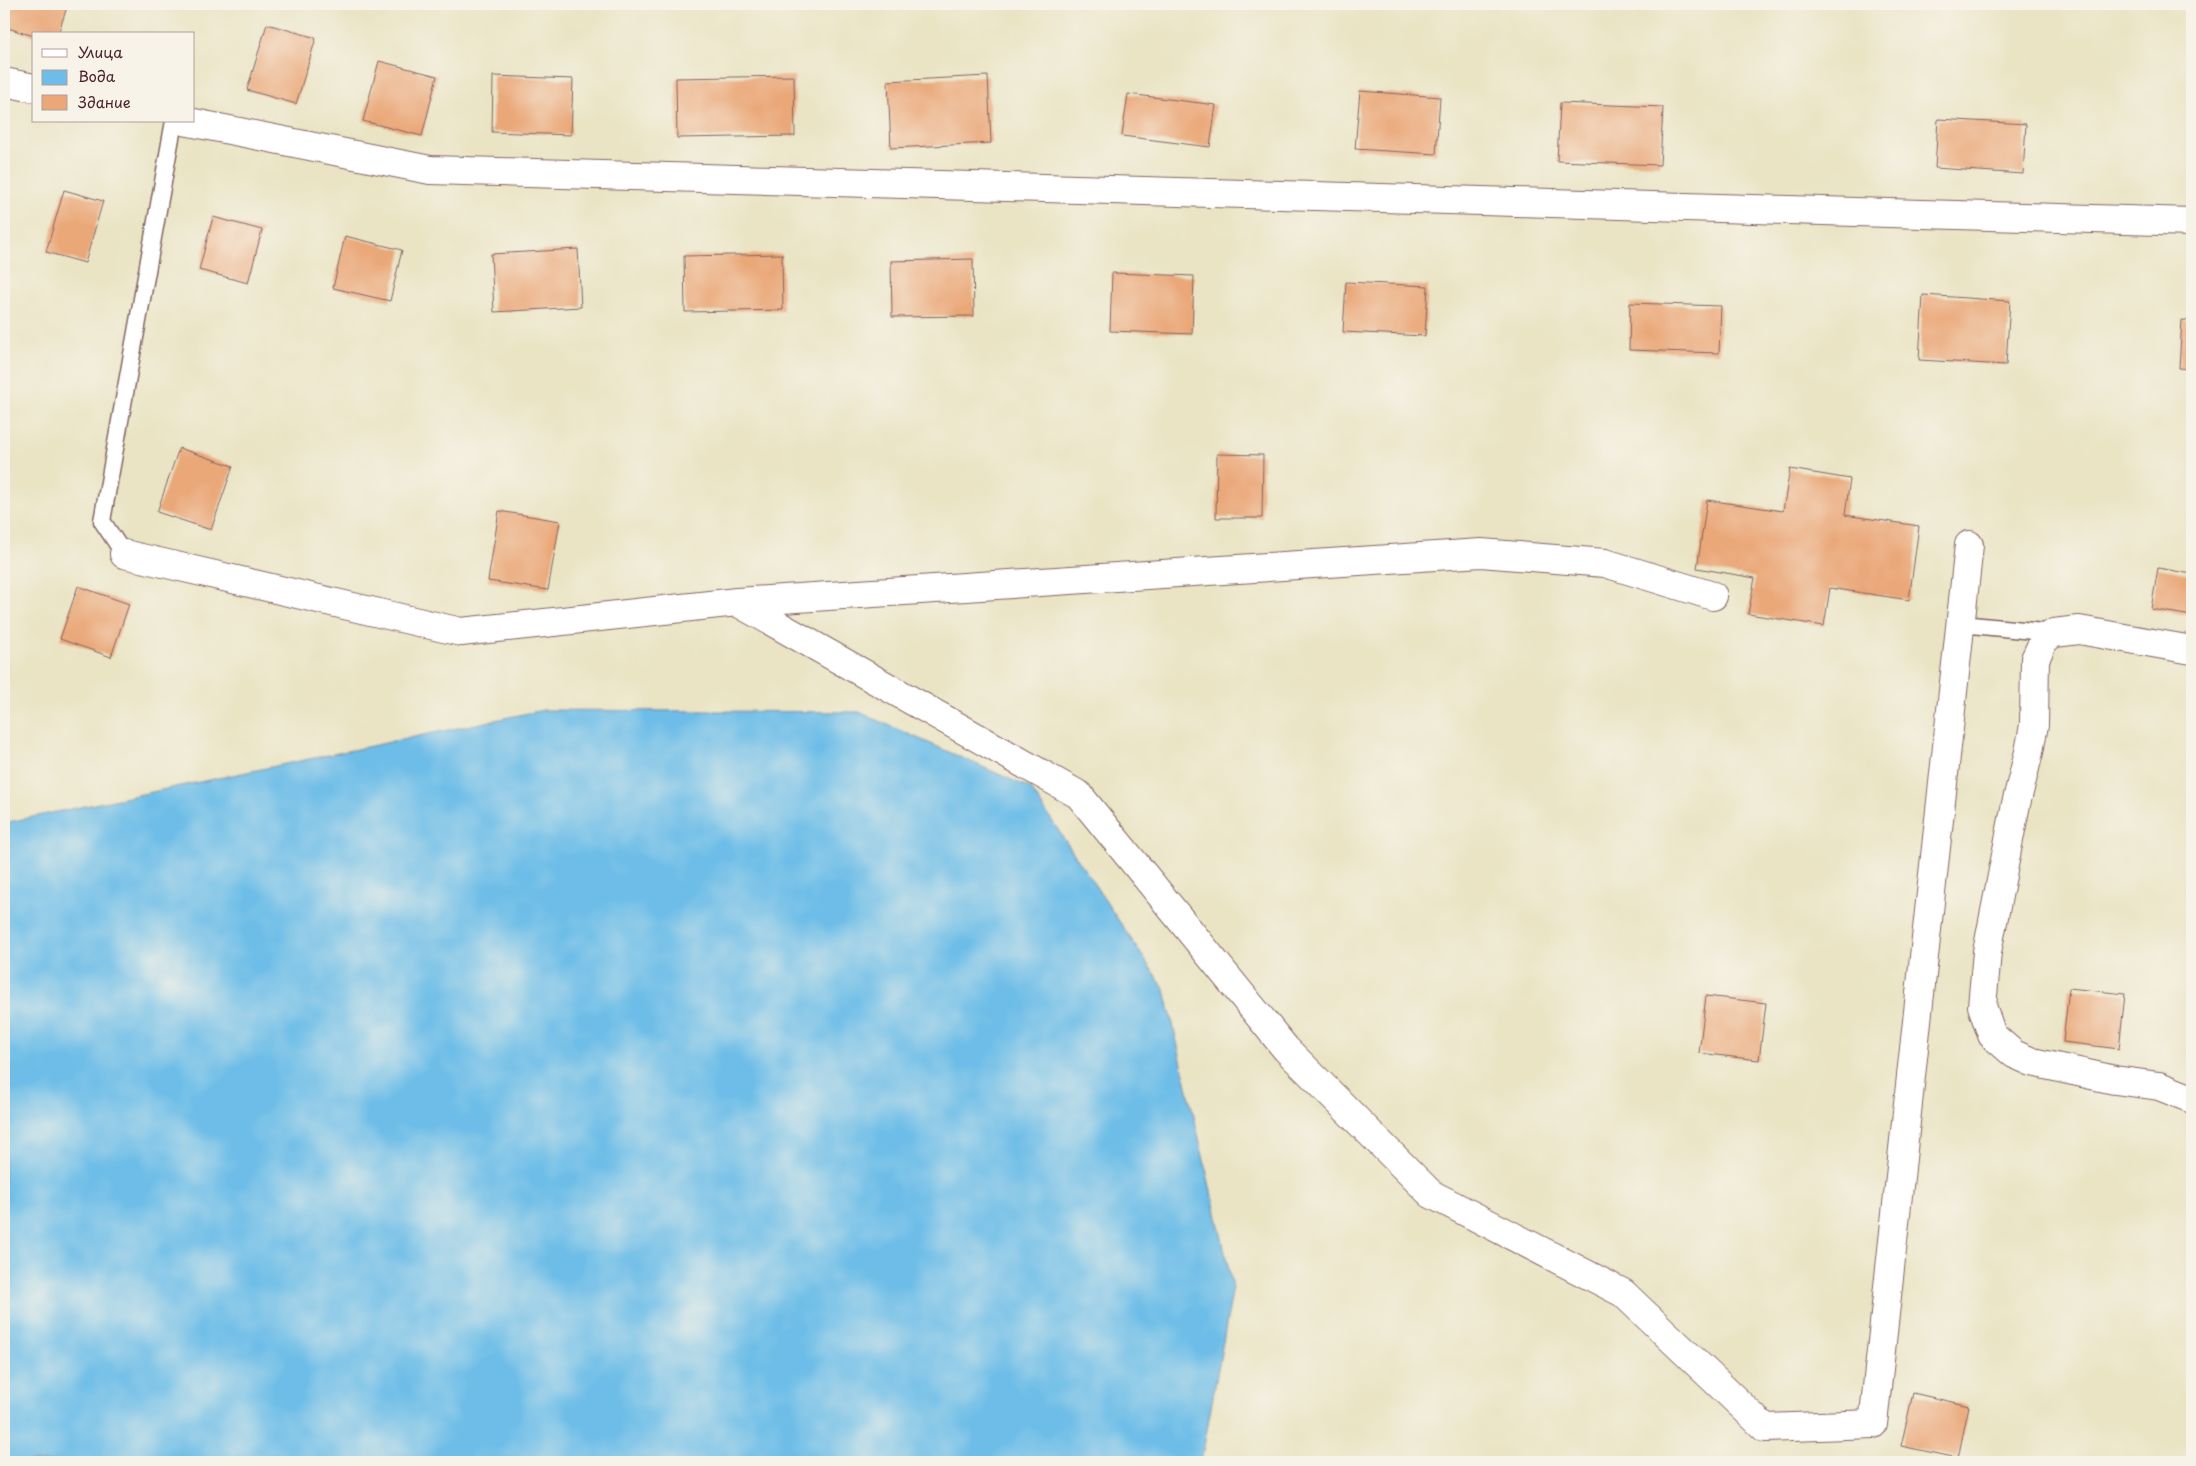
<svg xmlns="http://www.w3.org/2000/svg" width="2196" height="1466" font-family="'Playpen Sans',sans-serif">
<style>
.water{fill:#6dbde8;stroke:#5c6e8a}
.building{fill:#eaa778}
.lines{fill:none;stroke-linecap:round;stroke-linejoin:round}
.service-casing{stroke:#826461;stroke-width:19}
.minor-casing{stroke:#826461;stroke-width:30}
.service{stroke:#fff;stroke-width:16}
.minor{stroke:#fff;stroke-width:28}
</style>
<rect width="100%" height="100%" fill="#f7f3e8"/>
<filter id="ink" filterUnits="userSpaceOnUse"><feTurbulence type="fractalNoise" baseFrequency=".02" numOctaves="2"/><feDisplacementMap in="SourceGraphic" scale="10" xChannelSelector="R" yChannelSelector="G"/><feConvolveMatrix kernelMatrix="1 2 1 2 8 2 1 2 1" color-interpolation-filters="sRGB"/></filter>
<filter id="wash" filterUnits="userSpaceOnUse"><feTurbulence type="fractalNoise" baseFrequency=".0096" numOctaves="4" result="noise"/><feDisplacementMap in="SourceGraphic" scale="20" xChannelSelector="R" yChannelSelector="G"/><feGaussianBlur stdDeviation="1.12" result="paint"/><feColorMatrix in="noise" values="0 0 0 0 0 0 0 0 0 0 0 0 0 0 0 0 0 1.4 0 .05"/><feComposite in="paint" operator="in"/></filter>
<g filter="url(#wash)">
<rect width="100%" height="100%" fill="#eae4c5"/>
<!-- water -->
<polygon class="water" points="543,710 859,712 1030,788 1165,990 1233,1287 1201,1462 4,1462 4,823"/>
<g id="blocks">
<!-- building -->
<g class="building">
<polygon points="4,4 68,4 58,34 34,34 34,36 4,27"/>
<polygon points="267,24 316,38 296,104 247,90"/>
<polygon points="379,61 437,76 422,136 363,121"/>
<polygon points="493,76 573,79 571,135 492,132"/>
<polygon points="794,76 795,136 677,138 676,78"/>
<polygon points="988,76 991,143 891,148 888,81"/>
<polygon points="1360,91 1440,97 1436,154 1355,149"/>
<polygon points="1128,94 1216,105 1210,147 1122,136"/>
<polygon points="1560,103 1663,107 1660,165 1557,161"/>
<polygon points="1938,119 2026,124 2023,174 1935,168"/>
<polygon points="64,190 103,201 85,263 46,252"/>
<polygon points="213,217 262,230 248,283 199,270"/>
<polygon points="345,236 402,250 390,301 333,288"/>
<polygon points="578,249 581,307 494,312 491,254"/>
<polygon points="782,254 783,310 685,312 684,256"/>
<polygon points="973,259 974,316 892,317 891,261"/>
<polygon points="1112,273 1194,276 1192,334 1110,331"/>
<polygon points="1346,282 1428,286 1425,336 1343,332"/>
<polygon points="1923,295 2010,301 2006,365 1919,360"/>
<polygon points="1630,303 1721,306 1719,353 1629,350"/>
<polygon points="2182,320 2192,321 2192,369 2179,368"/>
<polygon points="179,448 233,466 211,530 157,512"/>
<polygon points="1217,454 1263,455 1262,518 1216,518"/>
<polygon points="1790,469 1850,479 1845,515 1919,526 1909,600 1830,588 1824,626 1748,614 1755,578 1697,568 1707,500 1783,511"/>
<polygon points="499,511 560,521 548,590 488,581"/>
<polygon points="2158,568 2192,574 2192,616 2151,609"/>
<polygon points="78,586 129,604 111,657 60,639"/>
<polygon points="2069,988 2125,994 2119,1049 2063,1042"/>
<polygon points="1706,996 1766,1003 1759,1060 1699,1053"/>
<polygon points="1913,1393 1969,1406 1958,1458 1901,1446"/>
</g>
</g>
</g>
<g filter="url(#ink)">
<use href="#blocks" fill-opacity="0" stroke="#826461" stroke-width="1"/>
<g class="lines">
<defs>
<g id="service">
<polyline points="124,554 102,521 174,121"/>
<polyline points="1961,624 2054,633"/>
</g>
<g id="minor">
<polyline points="4,82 34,88"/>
<polyline points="184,121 430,170 2192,222"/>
<polyline points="124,554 461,632 737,602 1481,553 1605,563 1713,596"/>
<polyline points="737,602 1079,795 1286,1049 1431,1194 1623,1293 1765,1428 1873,1424 1969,545"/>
<polyline points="2192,650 2079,630 2054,633 2044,640 2035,659 2034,725 2029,752 2016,804 1987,952 1982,1006 1992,1035 2014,1054 2032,1062 2115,1080 2159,1086 2192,1099"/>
</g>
</defs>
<!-- service casing -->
<use href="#service" class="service-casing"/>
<!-- minor casing -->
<use href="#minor" class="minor-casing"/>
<!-- service -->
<use href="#service" class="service"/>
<!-- minor -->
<use href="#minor" class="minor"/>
</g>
</g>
<!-- margin -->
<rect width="2196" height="1466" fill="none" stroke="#f7f3e8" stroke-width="20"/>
<!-- legend -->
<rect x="32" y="32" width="162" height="90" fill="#f7f3e8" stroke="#b29e9c"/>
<rect x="42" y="49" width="25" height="8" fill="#ffffff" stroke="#b29e9c"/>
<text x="78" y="58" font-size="15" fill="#4a1f2b">Улица</text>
<rect x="42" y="70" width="25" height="15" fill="#6dbde8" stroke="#b29e9c"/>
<text x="78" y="82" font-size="15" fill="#4a1f2b">Вода</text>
<rect x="42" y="95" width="25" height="15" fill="#eaa778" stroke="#b29e9c"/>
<text x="78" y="108" font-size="15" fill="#4a1f2b">Здание</text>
</svg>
